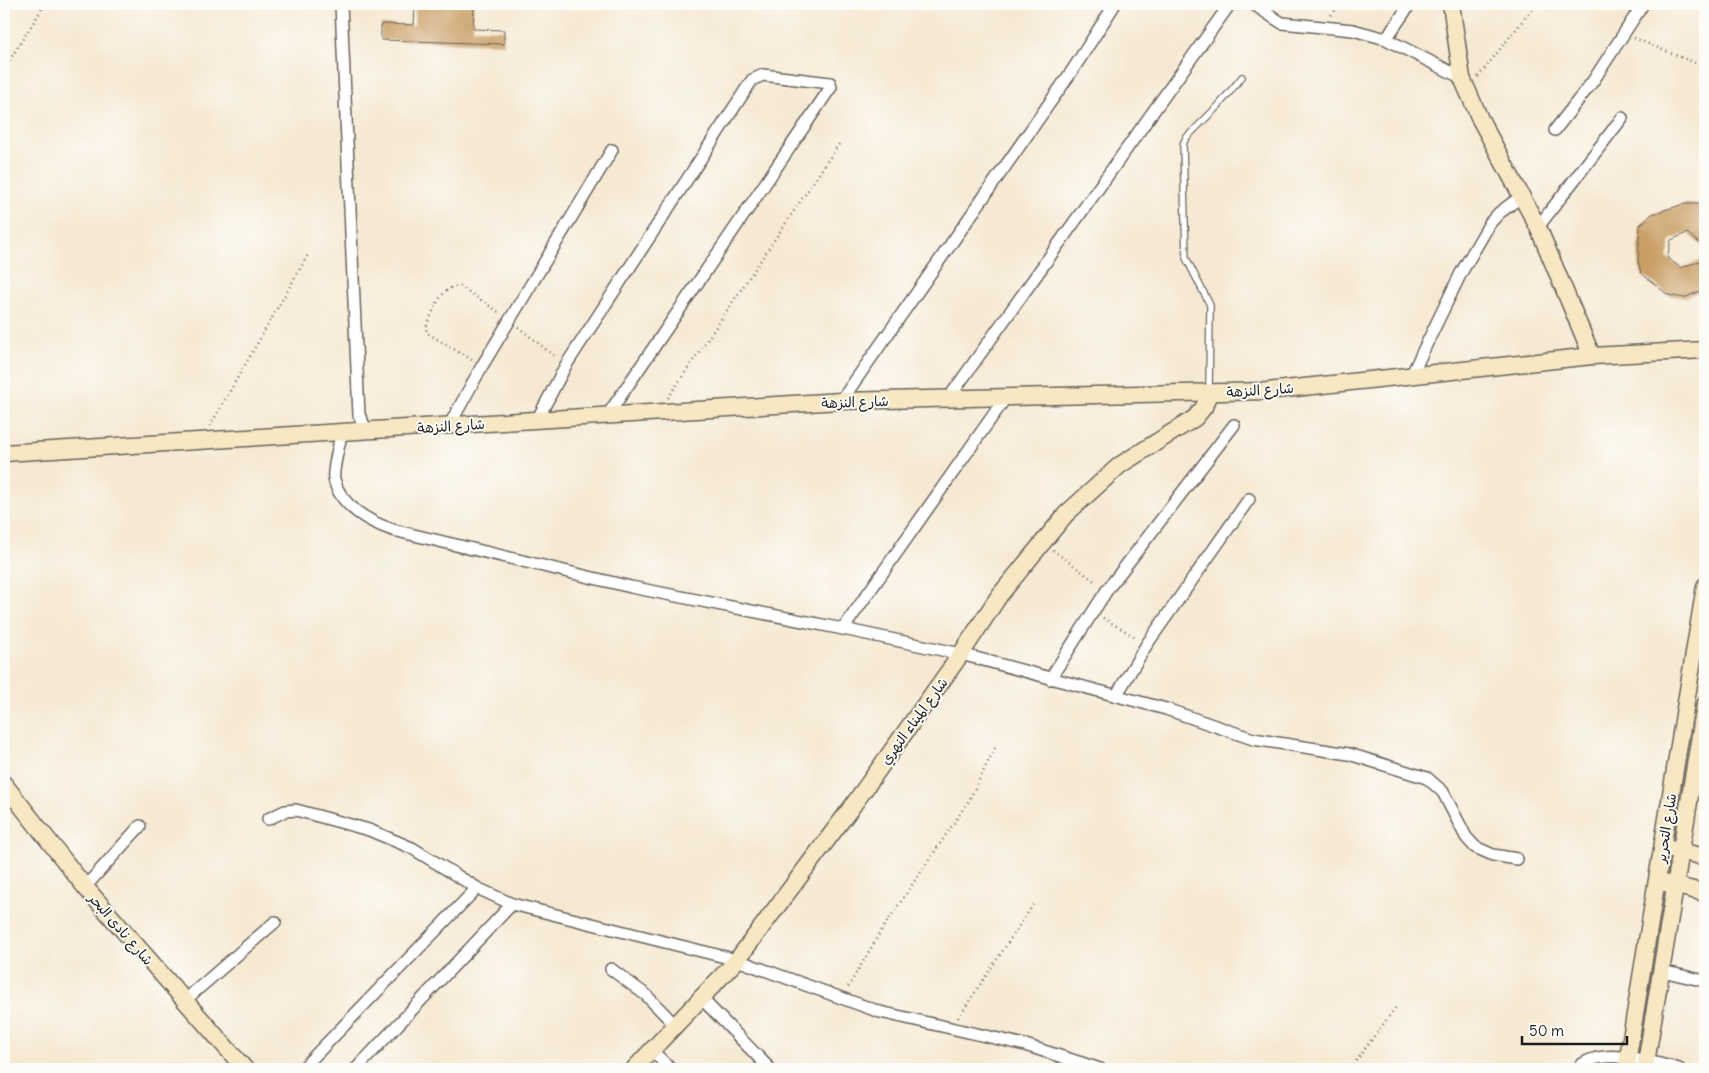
<svg xmlns="http://www.w3.org/2000/svg" width="1709" height="1073" font-family="Delius,'Playpen Sans Arabic',sans-serif">
<style>
.building{fill:#c99f66}
.lines{fill:none;stroke-linecap:round;stroke-linejoin:round}
.lane-casing{stroke:#68645c;stroke-width:8}
.street-casing{stroke:#68645c;stroke-width:14}
.secondary-casing{stroke:#68645c;stroke-width:19}
.path{stroke:#68645c;stroke-width:2.5;stroke-dasharray:1 4;stroke-linecap:butt}
.lane{stroke:#fff;stroke-width:5.5}
.street{stroke:#fff;stroke-width:11}
.secondary{stroke:#f7e8c3;stroke-width:16}
.labels{text-anchor:middle;stroke-width:4;stroke-linejoin:round;paint-order:stroke}
.street-label{font-size:14px;fill:#1c1c1c;stroke:#fdfcf7}
</style>
<rect width="100%" height="100%" fill="#fdfcf7"/>
<filter id="ink" filterUnits="userSpaceOnUse"><feTurbulence type="fractalNoise" baseFrequency=".02" numOctaves="2"/><feDisplacementMap in="SourceGraphic" scale="10" xChannelSelector="R" yChannelSelector="G"/><feConvolveMatrix kernelMatrix="1 2 1 2 8 2 1 2 1" color-interpolation-filters="sRGB"/></filter>
<filter id="wash" filterUnits="userSpaceOnUse"><feTurbulence type="fractalNoise" baseFrequency=".0096" numOctaves="4" result="noise"/><feDisplacementMap in="SourceGraphic" scale="20" xChannelSelector="R" yChannelSelector="G"/><feGaussianBlur stdDeviation="1.12" result="paint"/><feColorMatrix in="noise" values="0 0 0 0 0 0 0 0 0 0 0 0 0 0 0 0 0 1.4 0 .05"/><feComposite in="paint" operator="in"/></filter>
<g filter="url(#wash)">
<rect width="100%" height="100%" fill="#f6e9d3"/>
<g id="blocks">
<!-- building -->
<g class="building">
<polygon points="415,4 474,4 473,29 504,30 504,44 381,40 381,24 414,25"/>
<polygon points="1684,204 1698,204 1705,210 1705,248 1687,233 1671,240 1667,258 1681,268 1705,259 1705,289 1684,298 1668,295 1641,273 1638,261 1640,225 1652,214"/>
</g>
</g>
</g>
<g filter="url(#ink)">
<use href="#blocks" fill-opacity="0" stroke="#68645c" stroke-width="1"/>
<g class="lines">
<defs>
<polyline id="lane" points="1209,391 1210,305 1186,258 1183,144 1186,138 1219,105 1242,77"/>
<g id="street">
<polyline points="341,4 359,415 367,431"/>
<polyline points="1253,4 1282,23 1353,30 1386,39 1462,78"/>
<polyline points="1386,39 1410,4"/>
<polyline points="1555,130 1593,81 1643,4"/>
<polyline points="1538,227 1622,118"/>
<polyline points="1411,376 1461,273 1490,223 1499,213 1522,196"/>
<polyline points="1006,397 843,629 961,654 1166,709 1253,739 1349,754 1427,778 1443,792 1466,837 1475,847 1493,855 1517,859"/>
<polyline points="948,399 1230,4"/>
<polyline points="841,401 1072,71 1115,4"/>
<polyline points="537,420 566,365 752,80 763,75 830,83 831,87 607,416"/>
<polyline points="449,426 482,366 612,150"/>
<path d="M341,433C340,444 332,469 334,479C340,506 369,522 393,530L631,587L843,629"/>
<polyline points="1050,679 1107,590 1234,425"/>
<polyline points="1116,696 1147,644 1249,499"/>
<polyline points="1693,781 1705,767"/>
<polyline points="268,819 285,811 296,810 369,830 412,848 477,888 512,904 737,960 880,1012 1025,1045 1100,1069"/>
<polyline points="85,887 140,826"/>
<polyline points="611,969 646,995 676,1026"/>
<polyline points="1662,971 1705,981"/>
<polyline points="702,999 770,1069"/>
<polyline points="184,1001 275,922"/>
<polyline points="652,1051 671,1069"/>
<polyline points="302,1069 477,888"/>
<polyline points="356,1069 512,904"/>
<path d="M1577,1069C1599,1045 1652,1062 1679,1069"/>
</g>
<g id="secondary">
<polyline points="1451,4 1462,78 1480,119 1538,227 1592,356"/>
<polyline points="4,453 841,401 1267,391 1592,356 1705,350"/>
<polyline points="4,784 85,887 245,1069"/>
<polyline points="1671,849 1705,857"/>
<polyline points="1665,883 1705,893"/>
<polyline points="634,1069 737,960 851,808 961,654 999,596 1066,514 1120,465 1195,418 1204,407 1209,393"/>
<polyline points="1626,1069 1705,586"/>
<polyline points="1645,1069 1705,705"/>
</g>
</defs>
<!-- lane casing -->
<use href="#lane" class="lane-casing"/>
<!-- street casing -->
<use href="#street" class="street-casing"/>
<!-- secondary casing -->
<use href="#secondary" class="secondary-casing"/>
<!-- path -->
<g class="path">
<polyline points="1331,15 1341,4"/>
<polyline points="1634,38 1705,67"/>
<polyline points="4,69 45,4"/>
<polyline points="1478,77 1536,4"/>
<polyline points="518,327 557,358"/>
<path d="M472,360L427,333L426,327C434,311 440,286 460,286L500,313"/>
<polyline points="668,398 839,144"/>
<polyline points="210,426 309,253"/>
<polyline points="1053,550 1097,583"/>
<polyline points="1103,618 1137,638"/>
<polyline points="848,987 883,928 968,802 996,746"/>
<polyline points="958,1018 1033,905"/>
<polyline points="1350,1069 1396,1007"/>
</g>
<!-- lane -->
<use href="#lane" class="lane"/>
<!-- street -->
<use href="#street" class="street"/>
<!-- secondary -->
<use href="#secondary" class="secondary"/>
</g>
</g>
<g class="labels">
<!-- street labels -->
<g class="street-label">
<text transform="translate(1260 390) rotate(-4)" y="5">شارع النزهة</text>
<text transform="translate(855 402) rotate(-2)" y="5">شارع النزهة</text>
<text transform="translate(451 426) rotate(-4)" y="5">شارع النزهة</text>
<text transform="translate(914 721) rotate(-54)" y="5">شارع الميناء النهري</text>
<text transform="translate(1666 828) rotate(-81)" y="5">شارع التحرير</text>
<text transform="translate(121 929) rotate(49)" y="5">شارع نادى البحر</text>
</g>
</g>
<!-- margin -->
<rect width="1709" height="1073" fill="none" stroke="#fdfcf7" stroke-width="20"/>
<!-- scale -->
<path d="M1522 1036v8h105v-8" fill="none" stroke="#1c1c1c" stroke-width="2.5"/>
<text x="1529" y="1036" font-size="15" fill="#1c1c1c" stroke="#fdfcf7" stroke-width="4" paint-order="stroke">50 m</text>
</svg>
